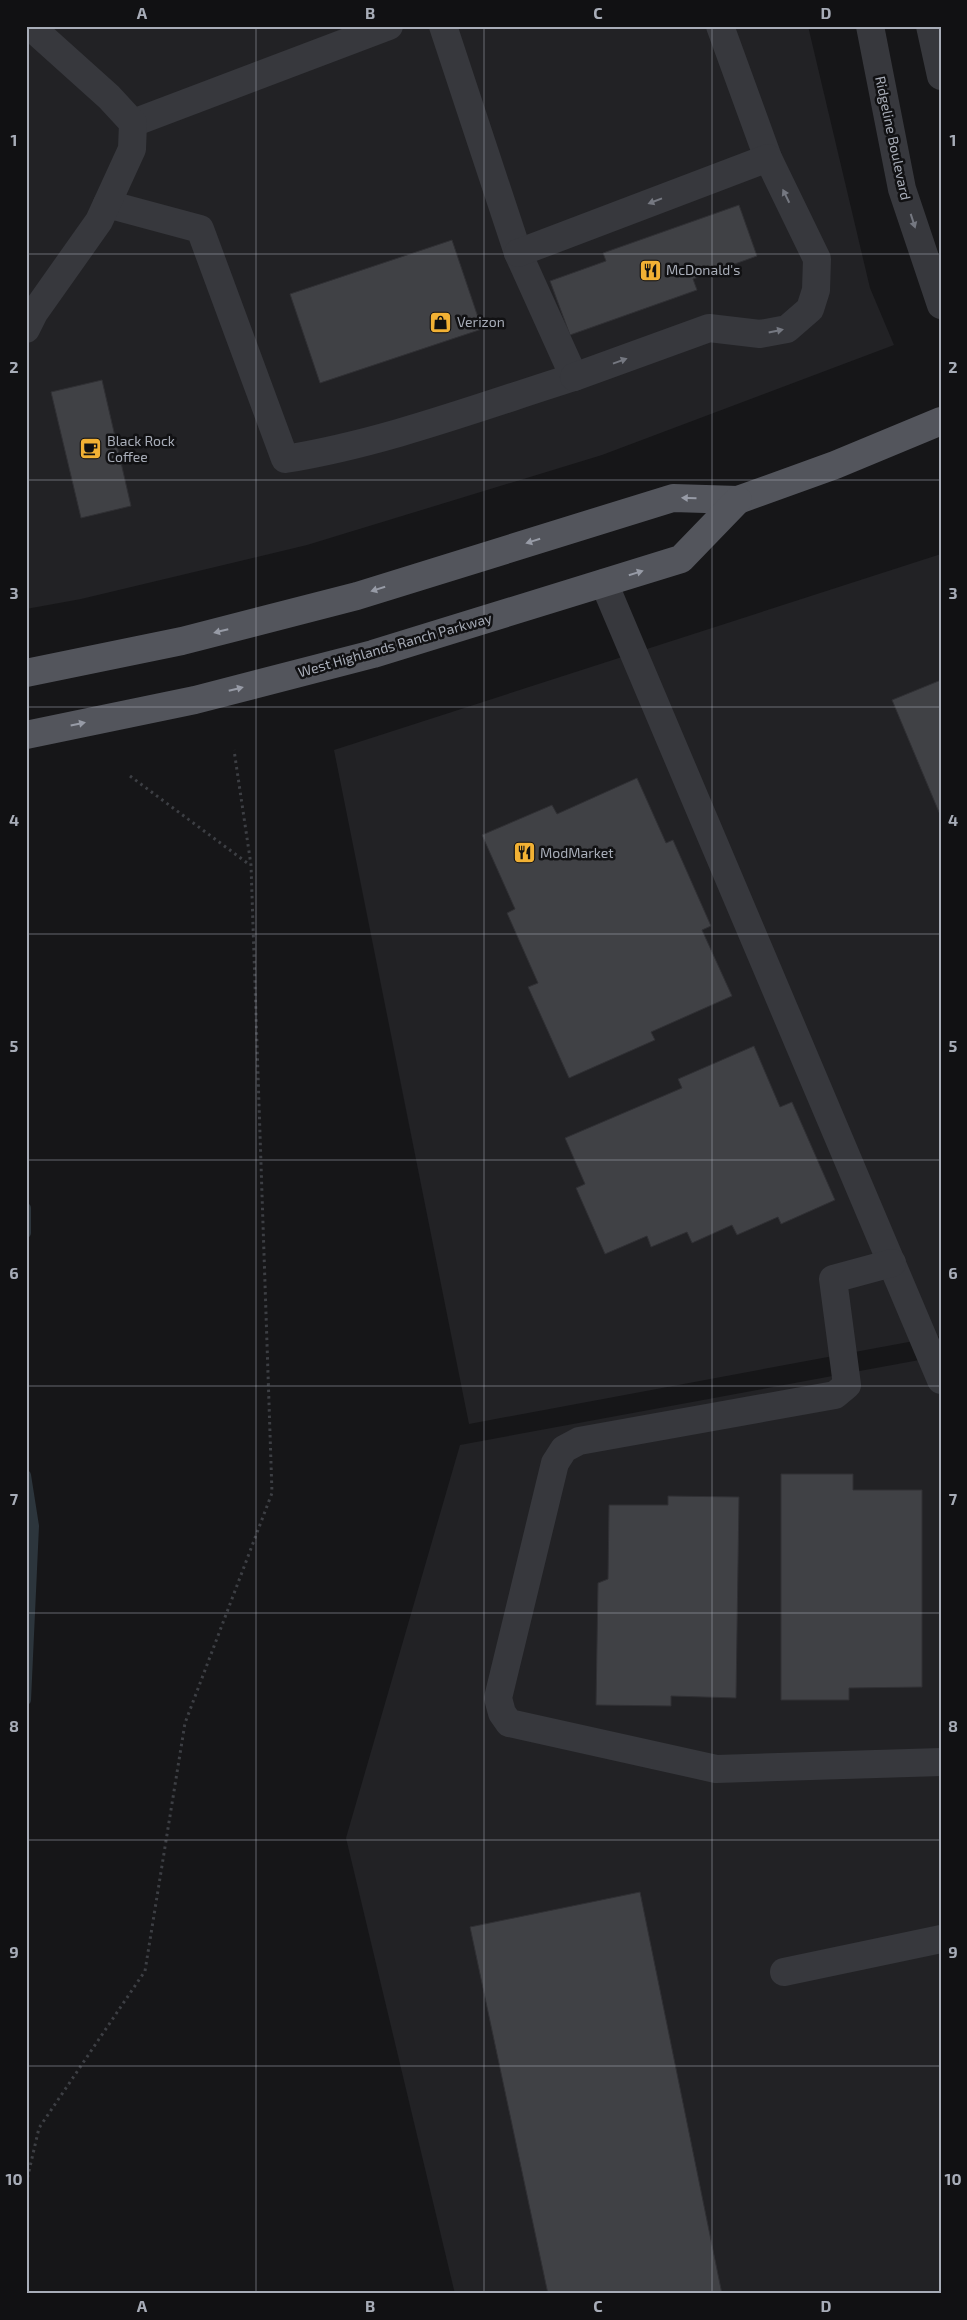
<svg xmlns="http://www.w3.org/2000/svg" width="967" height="2320" font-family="'Exo 2',sans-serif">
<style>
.built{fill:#222225}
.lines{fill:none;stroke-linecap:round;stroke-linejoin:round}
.stream{stroke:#2c353c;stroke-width:10}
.building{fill:#404145;stroke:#303034}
.path{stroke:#3d3f44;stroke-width:3;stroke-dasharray:2.5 4;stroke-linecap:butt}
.minor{stroke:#37383d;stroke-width:28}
.major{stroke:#53555c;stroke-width:28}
.oneway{fill:#757881}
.oneway2{fill:#979ba6}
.grid{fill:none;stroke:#a8adb8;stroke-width:1;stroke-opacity:0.55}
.labels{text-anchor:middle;stroke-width:5;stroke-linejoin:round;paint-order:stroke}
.street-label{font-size:14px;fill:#a8adb8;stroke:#111113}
.poi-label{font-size:14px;fill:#a8adb8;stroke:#111113;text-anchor:start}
.neatline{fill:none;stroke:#a8adb8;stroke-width:2}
.grid-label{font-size:16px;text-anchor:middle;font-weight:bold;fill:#a8adb8}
</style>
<rect width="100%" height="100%" fill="#161618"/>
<!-- built -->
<g class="built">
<polygon points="26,26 808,26 870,288 894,345 602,455 307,545 81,599 26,609"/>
<polygon points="941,554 941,1336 469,1424 334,750"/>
<polygon points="941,1356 941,2294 455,2294 346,1838 460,1445"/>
</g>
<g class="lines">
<!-- stream -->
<g class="stream">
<polyline points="26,1208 26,1233"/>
<polyline points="26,1475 34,1526 26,1700"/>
</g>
</g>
<!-- building -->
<g class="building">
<polygon points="739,205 757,256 693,279 697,290 570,335 550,281 606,261 603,253"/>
<polygon points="452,240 482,329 320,383 290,294"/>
<polygon points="102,380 131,506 81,518 51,392"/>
<polygon points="941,680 941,817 892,700"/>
<polygon points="637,778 666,843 673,840 711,926 702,930 732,996 651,1032 655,1040 569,1078 528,987 538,983 507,913 515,909 482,835 552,805 557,814"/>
<polygon points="754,1046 780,1107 792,1102 835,1200 781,1224 778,1217 737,1235 732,1225 692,1243 687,1232 651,1247 647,1236 605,1254 576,1188 585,1184 565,1138 682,1088 678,1079"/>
<polygon points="781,1474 853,1474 853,1490 922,1490 922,1687 849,1688 849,1700 781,1700"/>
<polygon points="668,1496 739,1497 736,1698 671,1696 671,1706 596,1705 598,1583 608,1579 609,1505 668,1505"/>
<polygon points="640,1892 722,2294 548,2294 470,1927"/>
</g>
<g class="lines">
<!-- path -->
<g class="path">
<polyline points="130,776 250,865"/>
<polyline points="26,2184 39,2128 145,1971 185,1723 272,1493 251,865 234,750"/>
</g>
<!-- minor -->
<g class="minor">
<polyline points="720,26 768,158"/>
<polyline points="870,26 902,189 941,305"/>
<polyline points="930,26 941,76"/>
<polyline points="133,123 389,26"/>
<path d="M107,204L200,229L285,459C384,443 479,407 574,377L518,253L443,26"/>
<polyline points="518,253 768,158 817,259 816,290 810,309 787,329 760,334 709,328 574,377"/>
<polyline points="26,329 34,313 99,221 132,149 133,123 109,97 30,26"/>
<polyline points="604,583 941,1380"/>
<polyline points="892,1263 833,1279 847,1385 835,1395 579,1441 564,1449 555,1463 498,1698 502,1713 509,1723 716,1769 941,1762"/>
<polyline points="784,1972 941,1939"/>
</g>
<!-- major -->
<g class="major">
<polyline points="26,673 182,641 357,596 673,498 738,500 835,465 941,421"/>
<polyline points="26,735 195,700 373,654 681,559 738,500"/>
</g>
</g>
<!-- one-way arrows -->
<defs><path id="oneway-solid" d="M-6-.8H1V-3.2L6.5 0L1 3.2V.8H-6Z" transform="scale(1.25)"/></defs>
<g class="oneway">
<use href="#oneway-solid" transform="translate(786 196) rotate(-116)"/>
<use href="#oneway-solid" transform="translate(655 201) rotate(159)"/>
<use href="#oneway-solid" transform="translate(913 221) rotate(72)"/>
<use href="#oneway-solid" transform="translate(776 331) rotate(-12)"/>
<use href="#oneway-solid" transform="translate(620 361) rotate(-20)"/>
</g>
<g class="oneway2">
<use href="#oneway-solid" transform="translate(689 498) rotate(-178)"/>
<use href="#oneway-solid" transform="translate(533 541) rotate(163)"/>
<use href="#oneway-solid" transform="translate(636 573) rotate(-17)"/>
<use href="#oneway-solid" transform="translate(378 589) rotate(163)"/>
<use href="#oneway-solid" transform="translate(221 631) rotate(166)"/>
<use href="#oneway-solid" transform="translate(236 689) rotate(-14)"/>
<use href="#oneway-solid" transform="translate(78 724) rotate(-12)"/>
</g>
<!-- grid -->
<path class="grid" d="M256,26V2294M484,26V2294M712,26V2294M26,254H941M26,480H941M26,707H941M26,934H941M26,1160H941M26,1386H941M26,1613H941M26,1840H941M26,2066H941"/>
<!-- icons -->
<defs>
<symbol id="restaurant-square" viewBox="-11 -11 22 22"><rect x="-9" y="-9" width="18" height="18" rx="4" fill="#f2b134" stroke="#111113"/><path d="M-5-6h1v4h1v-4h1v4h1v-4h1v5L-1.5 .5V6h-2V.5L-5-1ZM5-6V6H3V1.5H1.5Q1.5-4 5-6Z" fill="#111"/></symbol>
<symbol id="shop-square" viewBox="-11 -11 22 22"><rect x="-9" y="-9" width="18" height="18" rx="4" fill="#f2b134" stroke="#111113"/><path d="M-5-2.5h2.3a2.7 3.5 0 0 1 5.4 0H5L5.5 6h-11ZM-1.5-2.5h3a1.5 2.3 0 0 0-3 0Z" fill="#111"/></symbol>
<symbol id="cafe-square" viewBox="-11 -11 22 22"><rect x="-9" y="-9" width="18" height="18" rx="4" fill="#f2b134" stroke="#111113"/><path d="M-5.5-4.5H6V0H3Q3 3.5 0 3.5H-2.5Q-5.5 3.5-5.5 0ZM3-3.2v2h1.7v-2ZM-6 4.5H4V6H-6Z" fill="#111"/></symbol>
</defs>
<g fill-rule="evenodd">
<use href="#restaurant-square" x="638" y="258" width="25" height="25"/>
<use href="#shop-square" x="428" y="310" width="25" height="25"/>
<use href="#cafe-square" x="78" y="436" width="25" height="25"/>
<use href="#restaurant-square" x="512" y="840" width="25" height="25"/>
</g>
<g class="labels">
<!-- street labels -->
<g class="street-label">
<text transform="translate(893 138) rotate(78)" y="5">Ridgeline Boulevard</text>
<text transform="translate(395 645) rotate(-16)" y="5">West Highlands Ranch Parkway</text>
</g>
<!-- poi labels -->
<g class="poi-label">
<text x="666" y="275">McDonald's</text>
<text x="457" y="327">Verizon</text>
<text x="107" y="446">Black Rock<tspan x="107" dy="16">Coffee</tspan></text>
<text x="540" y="858">ModMarket</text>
</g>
</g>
<!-- border -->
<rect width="967" height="2320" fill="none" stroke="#111113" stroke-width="55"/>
<rect x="28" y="28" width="912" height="2264" class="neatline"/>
<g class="grid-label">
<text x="142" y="19">A</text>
<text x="370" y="19">B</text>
<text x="598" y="19">C</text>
<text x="826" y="19">D</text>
<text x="14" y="146">1</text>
<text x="953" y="146">1</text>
<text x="14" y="373">2</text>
<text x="953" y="373">2</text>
<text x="14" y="599">3</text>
<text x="953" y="599">3</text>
<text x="14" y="826">4</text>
<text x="953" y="826">4</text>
<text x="14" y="1052">5</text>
<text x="953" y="1052">5</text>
<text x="14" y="1279">6</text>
<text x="953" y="1279">6</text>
<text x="14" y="1505">7</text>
<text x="953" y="1505">7</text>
<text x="14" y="1732">8</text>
<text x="953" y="1732">8</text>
<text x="14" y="1958">9</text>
<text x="953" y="1958">9</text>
<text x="14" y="2185">10</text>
<text x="953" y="2185">10</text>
<text x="142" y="2312">A</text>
<text x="370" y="2312">B</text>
<text x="598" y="2312">C</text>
<text x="826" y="2312">D</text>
</g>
</svg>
